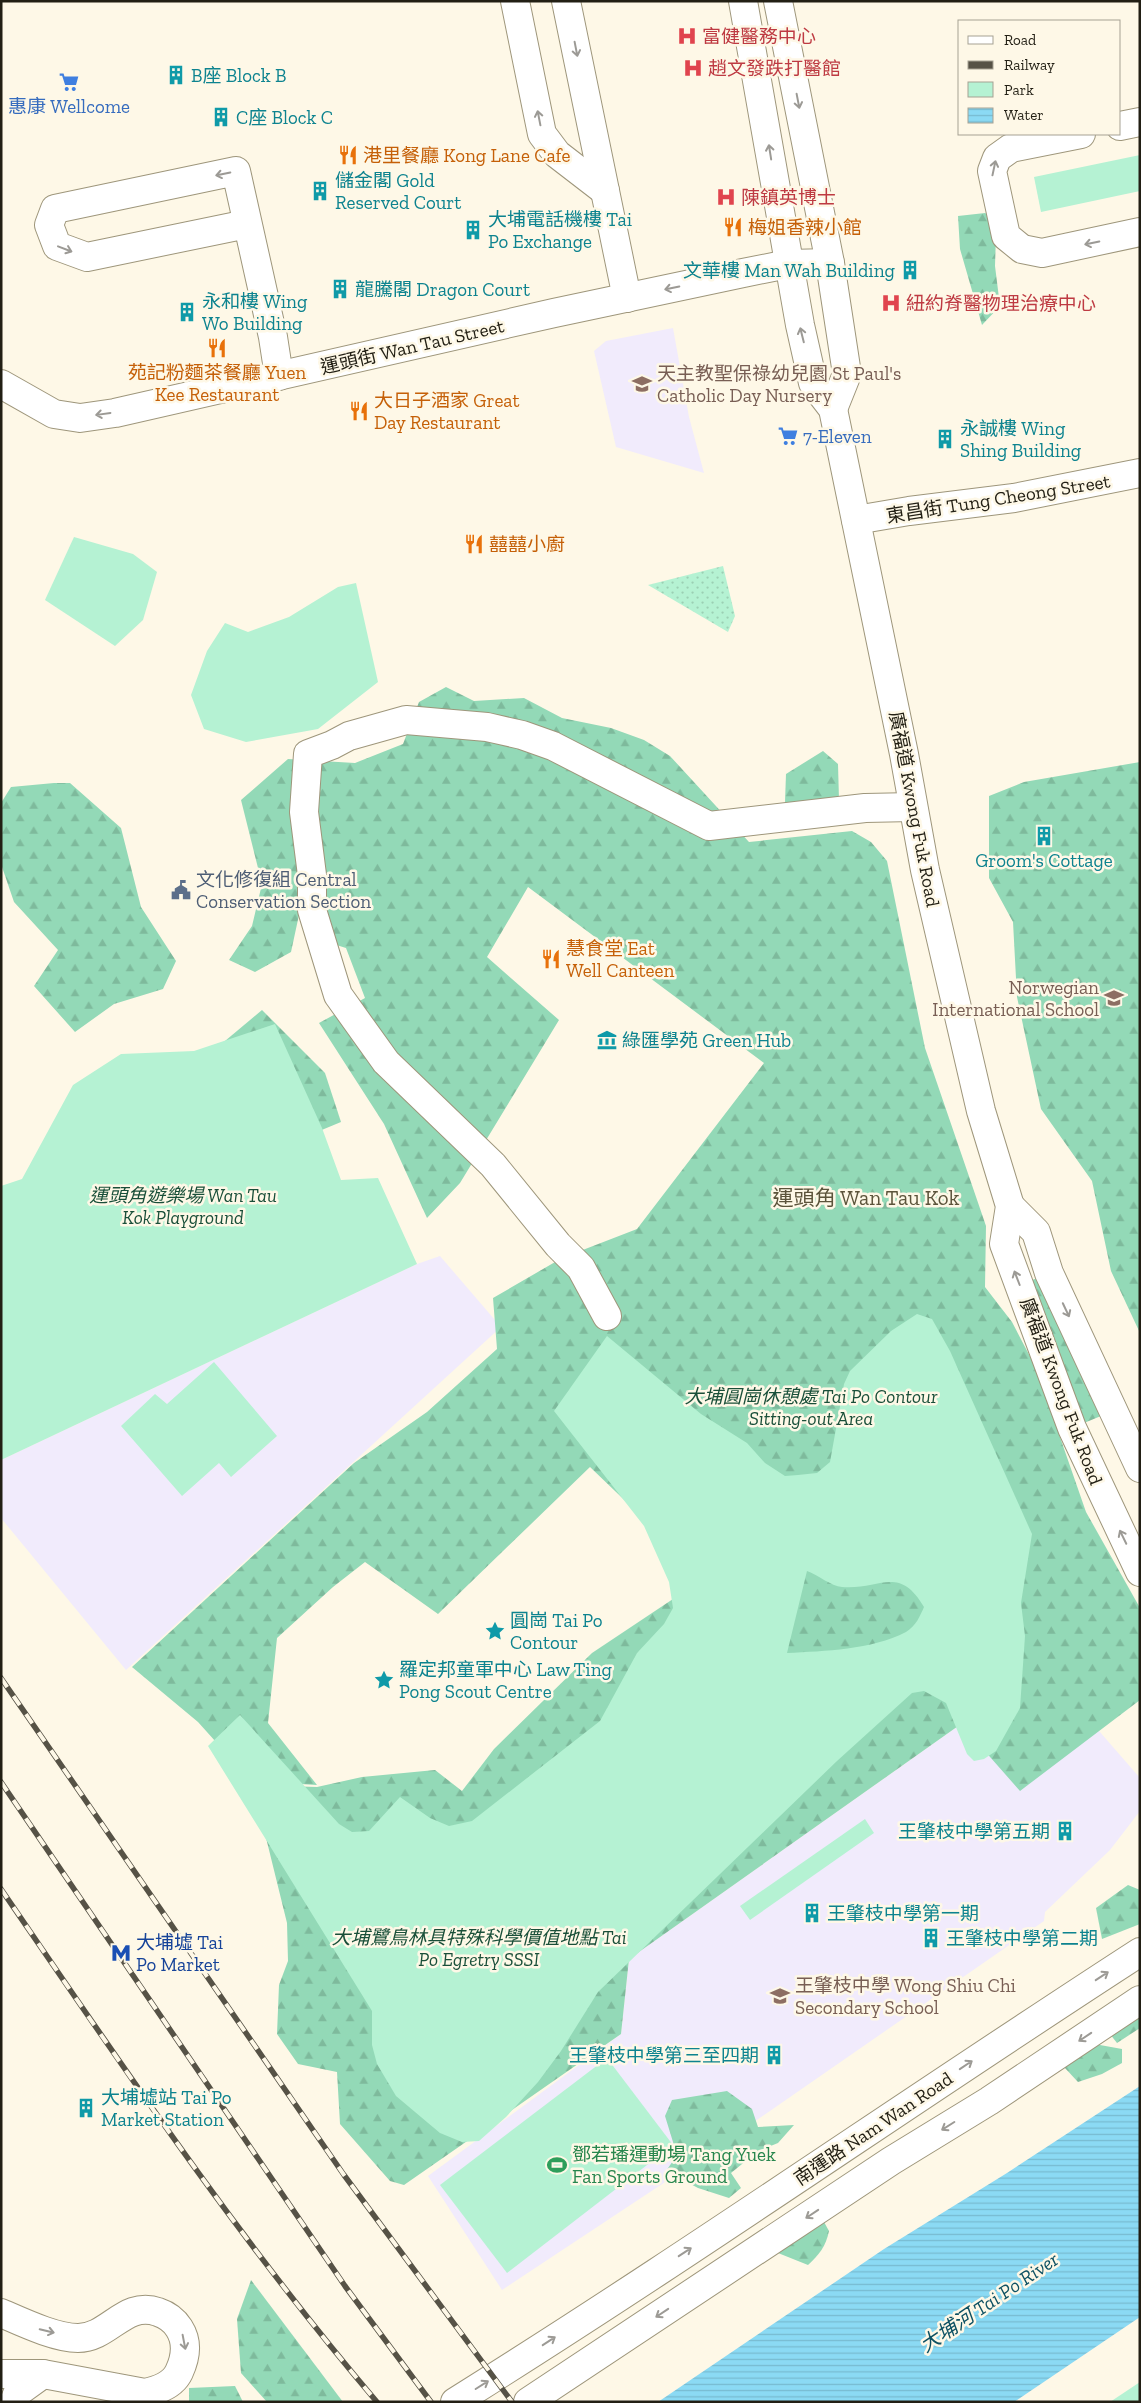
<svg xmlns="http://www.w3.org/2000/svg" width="1141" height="2403" font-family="'Zilla Slab','Noto Sans TC',serif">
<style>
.education{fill:#f1ebfc}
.grass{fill:url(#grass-dots)}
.forest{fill:url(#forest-firs)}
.park{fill:#b5f2d3;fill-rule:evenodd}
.water{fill:url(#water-rules)}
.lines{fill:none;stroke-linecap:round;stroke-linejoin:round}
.street-casing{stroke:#9e967b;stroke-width:30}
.secondary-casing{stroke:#9e967b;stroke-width:30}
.street{stroke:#fff;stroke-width:28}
.secondary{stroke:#fff;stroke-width:28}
.rail-casing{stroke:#565246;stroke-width:5.5}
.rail{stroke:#fef8e7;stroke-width:4;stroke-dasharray:11;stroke-linecap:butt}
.oneway{stroke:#9c9a95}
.labels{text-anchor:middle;stroke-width:5;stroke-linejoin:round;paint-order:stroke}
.health-label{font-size:19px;fill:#be3a42;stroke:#fef8e7;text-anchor:start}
.culture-label{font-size:19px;fill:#0d838f;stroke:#fef8e7;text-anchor:start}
.shop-label{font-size:19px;fill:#366cbe;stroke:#fef8e7}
.food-label{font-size:19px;fill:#c56008;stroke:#fef8e7;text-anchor:start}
.street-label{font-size:19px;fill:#221f14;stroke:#fef8e7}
.education-label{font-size:19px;fill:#785e54;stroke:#fef8e7;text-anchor:start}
.service-label{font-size:19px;fill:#4e5e75;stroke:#fef8e7;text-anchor:start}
.park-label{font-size:19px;font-style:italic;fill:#194f39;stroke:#fef8e7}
.transit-label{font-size:19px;fill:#164399;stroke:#fef8e7;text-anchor:start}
.leisure-label{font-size:19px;fill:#27864d;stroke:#fef8e7;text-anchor:start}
.water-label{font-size:20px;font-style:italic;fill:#0d5163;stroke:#fef8e7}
.quarter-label{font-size:21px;fill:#5c543b;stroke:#fef8e7}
</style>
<defs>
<pattern id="grass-dots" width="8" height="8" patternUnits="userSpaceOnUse" patternTransform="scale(1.25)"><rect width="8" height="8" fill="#b5f2d3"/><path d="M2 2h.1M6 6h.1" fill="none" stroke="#9bcfb4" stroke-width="1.8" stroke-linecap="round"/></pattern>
<pattern id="forest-firs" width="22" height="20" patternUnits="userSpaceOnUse" patternTransform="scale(1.25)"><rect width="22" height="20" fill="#93d9b7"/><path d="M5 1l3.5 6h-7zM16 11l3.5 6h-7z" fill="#7eba9c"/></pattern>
<pattern id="water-rules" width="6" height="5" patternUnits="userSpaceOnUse" patternTransform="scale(1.25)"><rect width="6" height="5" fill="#8bdaf4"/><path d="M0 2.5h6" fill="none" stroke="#78bbd0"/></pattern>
</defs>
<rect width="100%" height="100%" fill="#fef8e7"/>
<!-- education -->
<g class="education">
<polygon points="673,328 689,417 704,473 616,447 594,351 606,341"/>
<polygon points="440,1256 501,1327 126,1670 1,1518 1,1460 417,1264"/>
<polygon points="1086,1716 1140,1778 1140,1811 1110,1850 1045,1912 1044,1921 715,2149 502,2290 428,2176 621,2034 629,1959 961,1724"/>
</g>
<!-- grass -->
<polygon class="grass" points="723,566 735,616 728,632 648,585"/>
<!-- forest -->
<g class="forest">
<polygon points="985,213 992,217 996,235 995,266 1000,306 982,325 960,249 958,216"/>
<polygon points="446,687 474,701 524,698 562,718 611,728 644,740 670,756 749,842 852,831 871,842 887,861 925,1048 986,1226 985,1287 1012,1322 1036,1368 1086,1512 1140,1608 1140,1700 1020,1791 961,1724 629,1959 621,2034 404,2185 390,2181 340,2124 337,2072 298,2064 277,2034 279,1985 288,1961 287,1923 253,1785 317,1787 362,1777 435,1770 462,1791 494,1749 592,1653 691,1587 641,1516 590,1467 438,1614 365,1562 333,1587 277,1638 268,1723 317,1785 251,1781 198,1722 132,1667 354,1463 427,1412 497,1349 493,1298 562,1258 637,1229 764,1063 528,887 487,957 559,1020 460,1183 427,1218 384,1124 319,1023 365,998 346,948 317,939 302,901 291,952 255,972 229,960 252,926 262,884 241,800 288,759 355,763 403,744 419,702"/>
<polygon points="823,751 838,764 839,800 814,822 785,802 786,774"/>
<polygon points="1140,762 1140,1333 1111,1271 1092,1181 1041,1109 1017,997 1013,922 989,878 989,796 1024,782"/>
<polygon points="54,783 70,783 121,828 141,907 176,961 163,989 114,1004 75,1032 34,986 58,950 14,902 1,864 1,803 11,787"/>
<polygon points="262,1010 325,1073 341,1122 276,1149 225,1041"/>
<polygon points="1038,1278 1101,1416 1084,1423 1029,1281"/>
<polygon points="1128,1885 1140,1890 1140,1924 1102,1939 1096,1908"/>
<polygon points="1123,1997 1140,2017 1140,2028 1117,2043 1099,2020"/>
<polygon points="1089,2043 1122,2049 1122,2063 1102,2074 1078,2082 1064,2067"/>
<polygon points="727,2091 752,2109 758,2127 794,2125 778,2143 758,2151 731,2173 741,2188 729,2198 698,2188 666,2171 677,2155 665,2116 672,2100"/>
<path d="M824,2222L829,2231C826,2246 819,2255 808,2265L778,2253L784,2240Z"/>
<polygon points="251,2280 343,2402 267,2402 241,2373 237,2319"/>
<polygon points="235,2386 243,2402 189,2402 189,2388"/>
</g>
<!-- park -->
<g class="park">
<polygon points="1140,155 1140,191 1041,212 1034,177"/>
<polygon points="74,537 133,554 157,572 143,620 115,646 45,600"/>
<polygon points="356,583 378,682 318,729 246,742 204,729 191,695 207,651 225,623 248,632 289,617 338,587"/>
<polygon points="275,1024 322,1128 341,1180 378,1178 417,1264 1,1460 1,1186 22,1179 73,1085 121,1054 194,1051"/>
<path d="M917,1314L932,1319L950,1351L1032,1534L1021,1603L1025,1636L1020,1708L996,1751L984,1759L974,1761L967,1754L946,1703L924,1691L912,1693L837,1761L598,1992L561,2051L538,2082L506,2117L479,2141L462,2142L440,2133L396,2096L377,2064L372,2045V2011L208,1746L240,1715L339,1824L352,1832L369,1831L400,1797L430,1818L449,1826L472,1821L600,1721L637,1653L664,1624L673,1608L669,1582L644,1526L554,1411L607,1336L701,1414L747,1443L765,1463L785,1476L798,1475L817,1473L830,1462L844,1384L850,1371L891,1331ZM807,1571C818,1575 831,1586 842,1587C880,1590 899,1564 924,1607C920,1616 916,1626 906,1632C871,1650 825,1651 787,1653Z"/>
<polygon points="214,1362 277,1436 231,1477 219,1463 182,1496 121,1426 155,1394 167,1404"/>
<polygon points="865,1819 874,1833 750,1920 740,1906"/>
<polygon points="607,2058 673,2145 507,2273 440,2185"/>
<polygon points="1140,2382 1140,2402 1110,2402"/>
</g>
<!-- water -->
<polygon class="water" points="1140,2086 1140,2317 1014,2402 658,2402 884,2249 1007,2173"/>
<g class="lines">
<defs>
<g id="street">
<polyline points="515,1 542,134 557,154 605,191"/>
<polyline points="566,1 627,298"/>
<polyline points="1120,126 1140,122"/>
<polyline points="1081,134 1011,148 997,158 992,171 1006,236 1022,249 1042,253 1140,232"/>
<polyline points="247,224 87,257 57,246 49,225 55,209 236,171 273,337 279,376"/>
<polyline points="856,520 909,511 1014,498 1140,473"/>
<polyline points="607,1316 581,1268 558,1245 493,1165 386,1062 338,995 312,910 312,875 304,812 308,754 332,745 349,736 406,720 487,727 522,735 553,746 709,826 865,808 913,807"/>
<path d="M1,2313C22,2322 55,2338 78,2338C109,2338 125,2300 158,2312C167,2315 174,2320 179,2328C188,2342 186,2357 179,2372C173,2385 159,2390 145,2393L43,2374H1"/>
<polyline points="14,2402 18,2392 43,2374"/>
</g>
<g id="secondary">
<polyline points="743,1 800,325 813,383 833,409 904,754 925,870 981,1111 1010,1206 1004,1244 1072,1428 1140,1572"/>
<polyline points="778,1 830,263 847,374 833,409"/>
<polyline points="1,384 54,414 80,418 115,413 554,313 743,273 788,264 830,263"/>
<polyline points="1010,1206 1036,1232 1049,1273 1140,1468"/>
<path d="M455,2402C687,2257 911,2100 1140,1952"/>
<polyline points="528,2402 891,2161 989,2101 1140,2000"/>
</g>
</defs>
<!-- street casing -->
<use href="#street" class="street-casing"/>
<!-- secondary casing -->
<use href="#secondary" class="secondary-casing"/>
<!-- street -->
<use href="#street" class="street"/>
<!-- secondary -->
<use href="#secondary" class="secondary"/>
<defs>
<g id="rail">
<polyline points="1,1678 344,2175 512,2402"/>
<polyline points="1,1782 345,2286 431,2402"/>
<path d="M1,1889C121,2064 239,2240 377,2402"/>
</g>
</defs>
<!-- rail casing -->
<use href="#rail" class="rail-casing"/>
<!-- rail -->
<use href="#rail" class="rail"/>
</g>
<!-- one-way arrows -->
<defs><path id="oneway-shaft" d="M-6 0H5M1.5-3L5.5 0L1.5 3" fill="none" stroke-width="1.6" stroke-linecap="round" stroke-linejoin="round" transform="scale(1.25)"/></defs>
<g class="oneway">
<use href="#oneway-shaft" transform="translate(576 49) rotate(79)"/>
<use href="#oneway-shaft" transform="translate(798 101) rotate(79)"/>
<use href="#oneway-shaft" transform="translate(539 118) rotate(-101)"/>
<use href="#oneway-shaft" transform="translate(770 152) rotate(-99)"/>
<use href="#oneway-shaft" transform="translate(994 168) rotate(-78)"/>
<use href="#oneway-shaft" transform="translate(223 174) rotate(168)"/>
<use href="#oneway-shaft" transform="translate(1092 243) rotate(168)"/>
<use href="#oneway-shaft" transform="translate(65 249) rotate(21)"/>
<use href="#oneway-shaft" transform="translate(672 288) rotate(168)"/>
<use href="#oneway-shaft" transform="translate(802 335) rotate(-104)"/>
<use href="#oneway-shaft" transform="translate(103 414) rotate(172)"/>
<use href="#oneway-shaft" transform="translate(1017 1278) rotate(-111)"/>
<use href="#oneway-shaft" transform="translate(1066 1310) rotate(65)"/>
<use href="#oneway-shaft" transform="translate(1123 1537) rotate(-116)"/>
<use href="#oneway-shaft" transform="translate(1102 1976) rotate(-33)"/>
<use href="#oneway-shaft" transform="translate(1085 2037) rotate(146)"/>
<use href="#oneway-shaft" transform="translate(966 2065) rotate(-34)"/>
<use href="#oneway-shaft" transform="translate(948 2126) rotate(148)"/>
<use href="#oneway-shaft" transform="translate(812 2214) rotate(146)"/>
<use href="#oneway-shaft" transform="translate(685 2252) rotate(-33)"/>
<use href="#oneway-shaft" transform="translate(662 2313) rotate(146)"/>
<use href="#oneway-shaft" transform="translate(47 2331) rotate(13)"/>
<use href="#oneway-shaft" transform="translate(549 2341) rotate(-33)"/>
<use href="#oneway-shaft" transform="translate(184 2342) rotate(79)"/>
<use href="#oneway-shaft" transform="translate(482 2385) rotate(-32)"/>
</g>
<!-- icons -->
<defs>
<symbol id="hospital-bare" viewBox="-9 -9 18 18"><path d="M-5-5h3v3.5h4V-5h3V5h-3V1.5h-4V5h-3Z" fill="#e0444e" stroke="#fef8e7" stroke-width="2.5" paint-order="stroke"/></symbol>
<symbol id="building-bare" viewBox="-9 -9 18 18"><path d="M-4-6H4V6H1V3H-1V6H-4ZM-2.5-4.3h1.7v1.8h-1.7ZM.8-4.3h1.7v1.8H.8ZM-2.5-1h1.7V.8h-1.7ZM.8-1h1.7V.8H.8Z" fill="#0f9aa8" stroke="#fef8e7" stroke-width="2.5" paint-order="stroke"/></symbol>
<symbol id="supermarket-bare" viewBox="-9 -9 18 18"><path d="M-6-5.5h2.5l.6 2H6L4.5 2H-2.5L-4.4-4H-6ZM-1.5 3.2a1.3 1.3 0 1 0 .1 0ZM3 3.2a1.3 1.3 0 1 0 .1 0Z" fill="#3f7fe0" stroke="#fef8e7" stroke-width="2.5" paint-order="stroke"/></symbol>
<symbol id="restaurant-bare" viewBox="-9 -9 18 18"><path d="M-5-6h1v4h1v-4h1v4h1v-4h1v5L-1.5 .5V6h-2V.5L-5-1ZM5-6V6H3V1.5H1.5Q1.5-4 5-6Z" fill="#e8710a" stroke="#fef8e7" stroke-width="2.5" paint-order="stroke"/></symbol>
<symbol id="school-bare" viewBox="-9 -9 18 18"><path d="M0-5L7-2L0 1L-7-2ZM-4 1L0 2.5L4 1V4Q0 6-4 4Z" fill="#8d6e63" stroke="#fef8e7" stroke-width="2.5" paint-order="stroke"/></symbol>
<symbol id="civic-bare" viewBox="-9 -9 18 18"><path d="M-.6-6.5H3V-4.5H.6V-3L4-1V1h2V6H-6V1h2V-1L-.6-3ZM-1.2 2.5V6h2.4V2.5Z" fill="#5c6f8a" stroke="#fef8e7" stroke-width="2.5" paint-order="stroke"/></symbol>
<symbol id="museum-bare" viewBox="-9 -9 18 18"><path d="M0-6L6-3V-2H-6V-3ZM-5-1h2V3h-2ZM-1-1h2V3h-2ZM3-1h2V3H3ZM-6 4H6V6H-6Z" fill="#0f9aa8" stroke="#fef8e7" stroke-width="2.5" paint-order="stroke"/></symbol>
<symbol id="sight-bare" viewBox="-9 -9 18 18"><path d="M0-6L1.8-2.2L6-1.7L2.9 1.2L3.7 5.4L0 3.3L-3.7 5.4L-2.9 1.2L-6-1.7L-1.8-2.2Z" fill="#0f9aa8" stroke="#fef8e7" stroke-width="2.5" paint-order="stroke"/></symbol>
<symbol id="metro-bare" viewBox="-9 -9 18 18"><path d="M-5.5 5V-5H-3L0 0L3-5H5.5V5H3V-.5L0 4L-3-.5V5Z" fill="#1a4fb4" stroke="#fef8e7" stroke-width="2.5" paint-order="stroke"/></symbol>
<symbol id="stadium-bare" viewBox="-9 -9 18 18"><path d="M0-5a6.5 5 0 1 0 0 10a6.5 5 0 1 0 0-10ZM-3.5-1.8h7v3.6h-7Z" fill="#2e9e5b" stroke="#fef8e7" stroke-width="2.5" paint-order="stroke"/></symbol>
</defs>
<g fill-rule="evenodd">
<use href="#hospital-bare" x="673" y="22" width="28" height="28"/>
<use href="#hospital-bare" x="679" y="54" width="28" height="28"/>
<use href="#building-bare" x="162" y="61" width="28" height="28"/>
<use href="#supermarket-bare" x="55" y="68" width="28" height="28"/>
<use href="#building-bare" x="207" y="103" width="28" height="28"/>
<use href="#restaurant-bare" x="334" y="141" width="28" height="28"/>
<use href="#building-bare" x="306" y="177" width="28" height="28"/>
<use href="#hospital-bare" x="712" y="183" width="28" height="28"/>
<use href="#restaurant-bare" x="719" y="213" width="28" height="28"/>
<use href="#building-bare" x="459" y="216" width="28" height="28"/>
<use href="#building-bare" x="896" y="256" width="28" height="28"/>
<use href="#building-bare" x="326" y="275" width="28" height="28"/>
<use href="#hospital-bare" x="877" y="289" width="28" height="28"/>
<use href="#building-bare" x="173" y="298" width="28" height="28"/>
<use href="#restaurant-bare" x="203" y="334" width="28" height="28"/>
<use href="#school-bare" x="628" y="370" width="28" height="28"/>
<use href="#restaurant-bare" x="345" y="397" width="28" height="28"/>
<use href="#supermarket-bare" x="774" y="422" width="28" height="28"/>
<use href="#building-bare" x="931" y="425" width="28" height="28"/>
<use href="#restaurant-bare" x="460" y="530" width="28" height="28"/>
<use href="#building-bare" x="1030" y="822" width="28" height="28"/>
<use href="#civic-bare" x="167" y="876" width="28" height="28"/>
<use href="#restaurant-bare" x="537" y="945" width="28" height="28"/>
<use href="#school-bare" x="1100" y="984" width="28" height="28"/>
<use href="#museum-bare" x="593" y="1026" width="28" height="28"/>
<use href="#sight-bare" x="481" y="1617" width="28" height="28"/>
<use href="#sight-bare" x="370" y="1666" width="28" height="28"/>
<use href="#building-bare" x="1051" y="1817" width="28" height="28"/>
<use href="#building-bare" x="798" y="1899" width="28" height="28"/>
<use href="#building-bare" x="917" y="1924" width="28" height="28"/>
<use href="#metro-bare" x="107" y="1939" width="28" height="28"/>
<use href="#school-bare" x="766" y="1982" width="28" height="28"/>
<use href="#building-bare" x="760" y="2041" width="28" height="28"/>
<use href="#building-bare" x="72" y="2094" width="28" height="28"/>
<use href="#stadium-bare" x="543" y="2151" width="28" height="28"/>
</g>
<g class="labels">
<!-- health labels -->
<g class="health-label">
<text x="702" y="43">富健醫務中心</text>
<text x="708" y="75">趙文發跌打醫館</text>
<text x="741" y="204">陳鎮英博士</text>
<text x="906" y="310">紐約脊醫物理治療中心</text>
</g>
<!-- culture labels -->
<g class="culture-label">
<text x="191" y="82">B座 Block B</text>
<text x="236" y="124">C座 Block C</text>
<text x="335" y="187">儲金閣 Gold<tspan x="335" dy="22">Reserved Court</tspan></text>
<text x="488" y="226">大埔電話機樓 Tai<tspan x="488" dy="22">Po Exchange</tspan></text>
<text x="895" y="277" text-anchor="end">文華樓 Man Wah Building</text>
<text x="355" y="296">龍騰閣 Dragon Court</text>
<text x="202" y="308">永和樓 Wing<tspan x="202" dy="22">Wo Building</tspan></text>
<text x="960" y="435">永誠樓 Wing<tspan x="960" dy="22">Shing Building</tspan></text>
<text x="1044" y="867" text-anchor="middle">Groom's Cottage</text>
<text x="622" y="1047">綠匯學苑 Green Hub</text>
<text x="510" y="1627">圓崗 Tai Po<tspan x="510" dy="22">Contour</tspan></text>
<text x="399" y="1676">羅定邦童軍中心 Law Ting<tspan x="399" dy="22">Pong Scout Centre</tspan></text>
<text x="1050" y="1838" text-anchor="end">王肇枝中學第五期</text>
<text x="827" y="1920">王肇枝中學第一期</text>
<text x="946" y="1945">王肇枝中學第二期</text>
<text x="759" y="2062" text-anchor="end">王肇枝中學第三至四期</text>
<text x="101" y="2104">大埔墟站 Tai Po<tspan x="101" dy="22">Market Station</tspan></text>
</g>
<!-- shop labels -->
<g class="shop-label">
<text x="69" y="113">惠康 Wellcome</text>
<text x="803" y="443" text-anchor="start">7-Eleven</text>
</g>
<!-- food labels -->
<g class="food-label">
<text x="363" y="162">港里餐廳 Kong Lane Cafe</text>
<text x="748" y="234">梅姐香辣小館</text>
<text x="217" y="379" text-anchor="middle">苑記粉麵茶餐廳 Yuen<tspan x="217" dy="22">Kee Restaurant</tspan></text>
<text x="374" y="407">大日子酒家 Great<tspan x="374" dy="22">Day Restaurant</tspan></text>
<text x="489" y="551">囍囍小廚</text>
<text x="566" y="955">慧食堂 Eat<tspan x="566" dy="22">Well Canteen</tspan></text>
</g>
<!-- street labels -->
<g class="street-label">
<text transform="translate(412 346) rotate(-13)" y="7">運頭街 Wan Tau Street</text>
<text transform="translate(998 498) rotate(-9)" y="7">東昌街 Tung Cheong Street</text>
<text transform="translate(915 809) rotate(79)" y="7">廣福道 Kwong Fuk Road</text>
<text transform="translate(1062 1391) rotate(69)" y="7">廣福道 Kwong Fuk Road</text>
<text transform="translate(873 2128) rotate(-34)" y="7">南運路 Nam Wan Road</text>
</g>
<!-- education labels -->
<g class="education-label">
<text x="657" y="380">天主教聖保祿幼兒園 St Paul's<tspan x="657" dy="22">Catholic Day Nursery</tspan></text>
<text x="1099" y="994" text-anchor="end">Norwegian<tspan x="1099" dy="22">International School</tspan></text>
<text x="795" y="1992">王肇枝中學 Wong Shiu Chi<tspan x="795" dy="22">Secondary School</tspan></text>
</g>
<!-- service labels -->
<g class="service-label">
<text x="196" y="886">文化修復組 Central<tspan x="196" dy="22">Conservation Section</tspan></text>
</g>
<!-- park labels -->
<g class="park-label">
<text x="183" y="1202">運頭角遊樂場 Wan Tau<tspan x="183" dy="22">Kok Playground</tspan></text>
<text x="811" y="1403">大埔圓崗休憩處 Tai Po Contour<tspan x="811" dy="22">Sitting-out Area</tspan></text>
<text x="479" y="1944">大埔鷺鳥林具特殊科學價值地點 Tai<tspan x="479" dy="22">Po Egretry SSSI</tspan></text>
</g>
<!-- transit labels -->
<g class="transit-label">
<text x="136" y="1949">大埔墟 Tai<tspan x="136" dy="22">Po Market</tspan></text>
</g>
<!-- leisure labels -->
<g class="leisure-label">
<text x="572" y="2161">鄧若璠運動場 Tang Yuek<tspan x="572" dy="22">Fan Sports Ground</tspan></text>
</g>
<!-- water labels -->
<g class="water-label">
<text transform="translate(989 2302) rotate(-34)" y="7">大埔河 Tai Po River</text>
</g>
<!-- quarter labels -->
<g class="quarter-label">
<text x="866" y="1205">運頭角 Wan Tau Kok</text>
</g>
</g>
<!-- border -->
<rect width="1141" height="2403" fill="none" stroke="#221f14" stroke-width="5"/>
<!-- legend -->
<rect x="958" y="20" width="162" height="115" fill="#fef8e7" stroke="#a6a193"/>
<rect x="968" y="36" width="25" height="8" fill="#ffffff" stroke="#a6a193"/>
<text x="1004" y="45" font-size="15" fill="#221f14">Road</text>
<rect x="968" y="61" width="25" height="8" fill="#565246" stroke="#a6a193"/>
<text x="1004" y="70" font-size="15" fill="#221f14">Railway</text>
<rect x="968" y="82" width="25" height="15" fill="#b5f2d3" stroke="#a6a193"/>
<text x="1004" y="95" font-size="15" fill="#221f14">Park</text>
<rect x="968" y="108" width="25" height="15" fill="url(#water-rules)" stroke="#a6a193"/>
<text x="1004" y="120" font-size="15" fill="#221f14">Water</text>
</svg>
